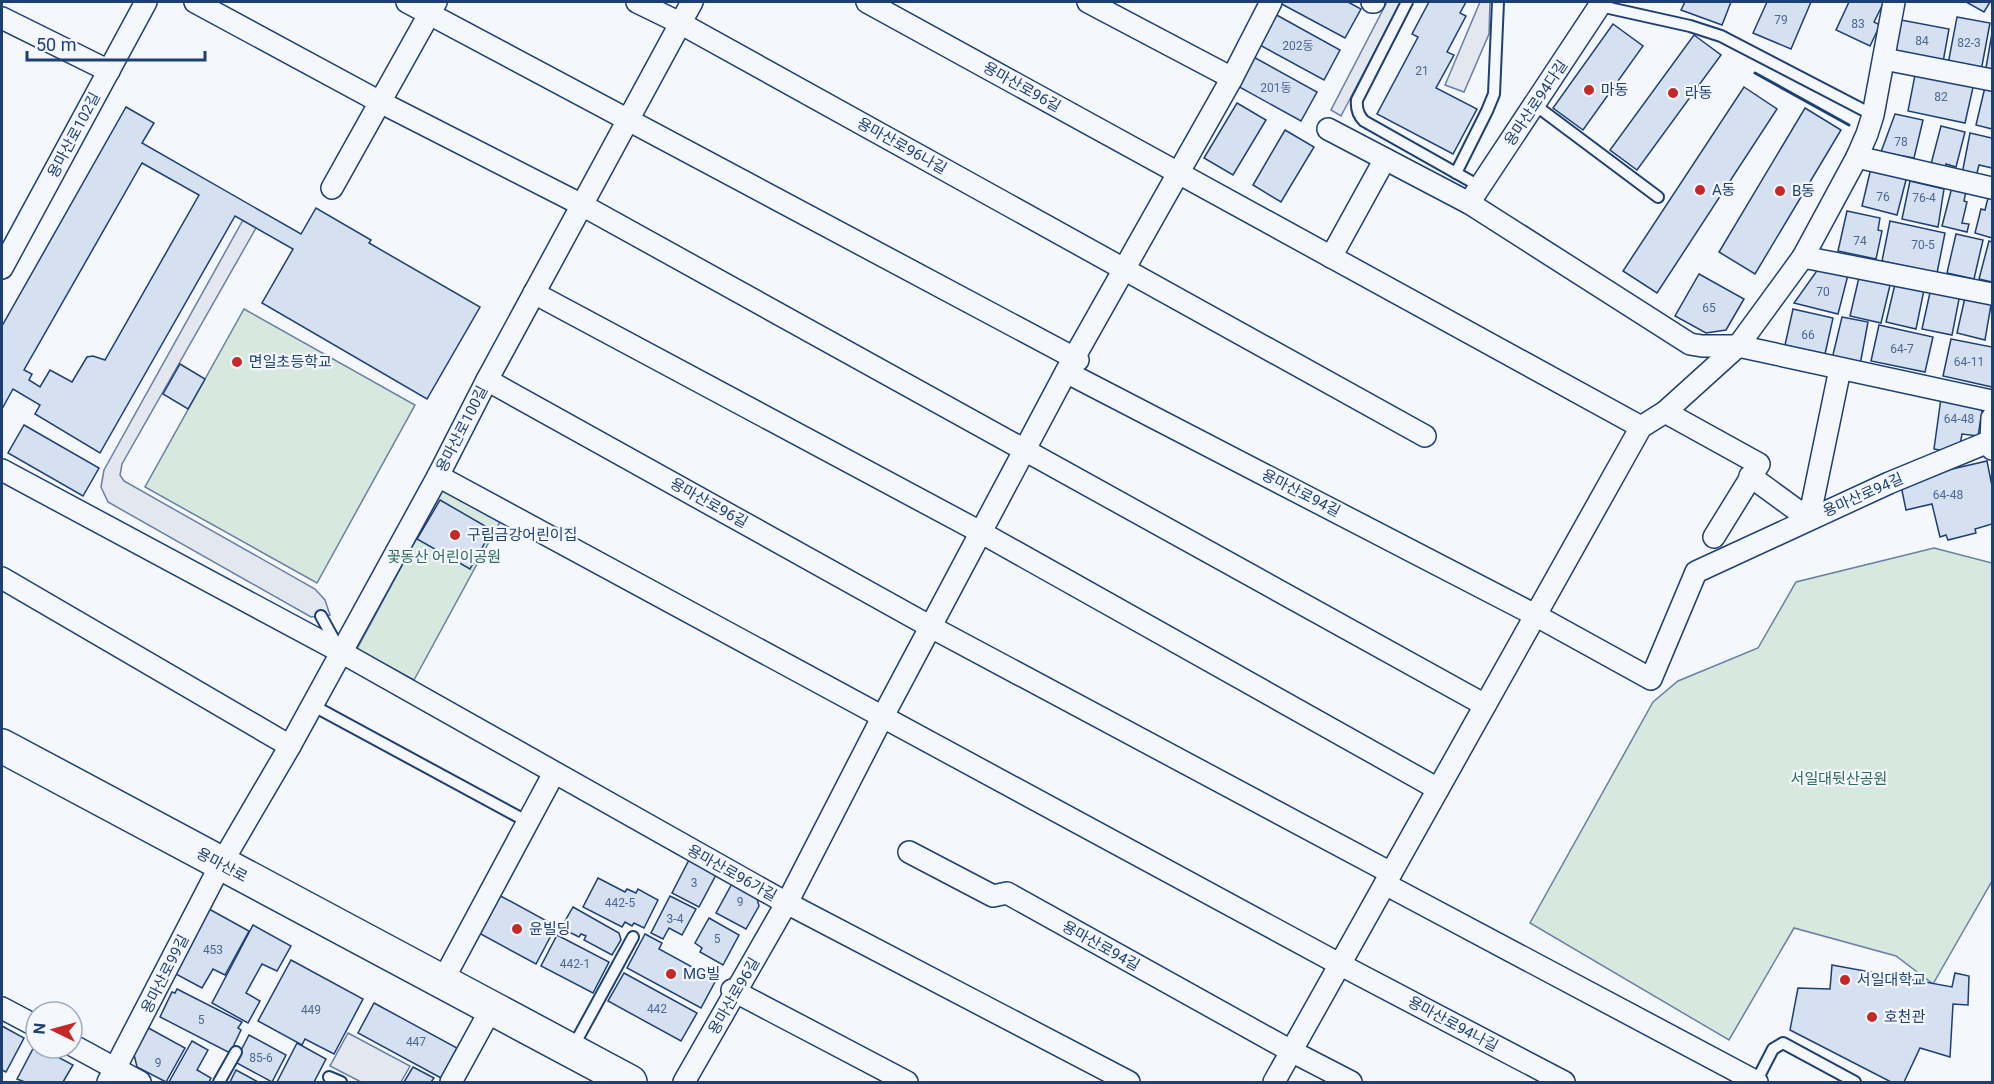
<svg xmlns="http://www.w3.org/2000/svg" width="1994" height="1084" font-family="Roboto,'Noto Sans KR',sans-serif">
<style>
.green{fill:#d7e8df;stroke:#687fa3;stroke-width:1.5}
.parking{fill:#e3e8f0;stroke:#687fa3;stroke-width:1.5}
.building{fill:#d5e0f0;stroke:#1d3f73;stroke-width:1.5;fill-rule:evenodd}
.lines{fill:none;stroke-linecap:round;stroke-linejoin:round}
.lane-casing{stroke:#1d3f73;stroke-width:14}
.street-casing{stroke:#1d3f73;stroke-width:24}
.primary-casing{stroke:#1d3f73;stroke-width:36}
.lane{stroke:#f4f7fb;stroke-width:10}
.street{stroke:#f4f7fb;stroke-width:21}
.primary{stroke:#f4f7fb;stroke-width:33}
.wall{stroke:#1d3f73;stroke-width:3}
.poi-dot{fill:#c62828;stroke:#f4f7fb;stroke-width:2}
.labels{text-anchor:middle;stroke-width:4.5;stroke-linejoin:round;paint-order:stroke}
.number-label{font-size:12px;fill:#4b6792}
.street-label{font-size:15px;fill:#1d3f73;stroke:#f4f7fb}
.poi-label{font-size:15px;fill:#1d3f73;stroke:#f4f7fb;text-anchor:start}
.park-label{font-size:15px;fill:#2c6c60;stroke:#f4f7fb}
</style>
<rect width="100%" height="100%" fill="#f4f7fb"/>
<!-- green -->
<g class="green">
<polygon points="244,309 415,405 317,583 145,487"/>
<polygon points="445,486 502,518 414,680 357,649"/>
<polygon points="1934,548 1992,563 1992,881 1933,984 1896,956 1794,928 1729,1040 1530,923 1653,702 1678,681 1758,648 1796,582"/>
</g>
<!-- parking -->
<g class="parking">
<polygon points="1387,2 1401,2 1341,116 1331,110"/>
<polygon points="1480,2 1490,2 1489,34 1464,92 1445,85"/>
<polygon points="243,220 256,228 122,464 120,475 124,481 315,589 325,600 330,615 311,617 108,502 101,487 104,470"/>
<polygon points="348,1033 410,1066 401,1082 361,1082 330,1066"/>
</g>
<!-- building -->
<g class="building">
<polygon points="1278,2 1348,2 1361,9 1345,38"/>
<polygon points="1429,2 1466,2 1460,13 1466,16 1447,52 1454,55 1436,88 1477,109 1453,154 1377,114 1418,37 1412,34"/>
<polygon points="1685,2 1731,2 1722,25 1681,10"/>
<polygon points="1767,2 1811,2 1791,49 1753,33"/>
<polygon points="1849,2 1884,2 1874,22 1880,25 1870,46 1836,30"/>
<polygon points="1966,2 1990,2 1984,12"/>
<polygon points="1273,13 1340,50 1324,80 1256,43"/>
<polygon points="1957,17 1990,23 1981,71 1948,64"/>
<polygon points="1901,20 1949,29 1943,62 1895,53"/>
<polygon points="1613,24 1643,46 1583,130 1553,108"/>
<polygon points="1992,33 1992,69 1986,68"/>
<polygon points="1694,35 1721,55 1637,170 1610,150"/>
<polygon points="1250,55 1317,92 1301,121 1234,84"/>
<polygon points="1915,75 1974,83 1965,123 1908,111"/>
<polygon points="1744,87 1777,109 1657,293 1623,271"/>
<polygon points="1985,87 1992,89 1992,129 1976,125"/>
<polygon points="1237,103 1266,120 1233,175 1204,158"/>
<path d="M126,107L154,123L142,143L301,234L316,208L371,240L369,243L480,307L427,399L262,303L293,249L235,216L100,453L35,414L40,405L13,389L2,409V326ZM142,163L199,195L105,360L93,356L87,357L72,382L50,370L40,387L29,380L32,374L24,370Z"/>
<polygon points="1805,108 1841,130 1755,274 1719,252"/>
<polygon points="1895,114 1923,120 1914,158 1881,152"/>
<polygon points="1941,126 1965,132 1956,167 1946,164 1945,167 1931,164"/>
<polygon points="1285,130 1314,147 1281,202 1253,185"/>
<polygon points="1970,133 1992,138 1992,168 1979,165 1976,177 1962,174"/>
<polygon points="1871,168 1907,176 1897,215 1862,206"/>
<polygon points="1910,181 1944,189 1938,227 1902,219"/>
<polygon points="1952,187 1966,191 1964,201 1967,202 1962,223 1969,224 1967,232 1942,226"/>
<polygon points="1989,194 1992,195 1992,238 1975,233 1981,209 1985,210"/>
<polygon points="1847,211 1880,218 1878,230 1882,231 1876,259 1838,251"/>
<polygon points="1890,221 1945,233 1937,273 1882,261"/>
<polygon points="1956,234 1983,240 1974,279 1947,273"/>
<polygon points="1989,241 1992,242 1992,282 1979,279"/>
<polygon points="1821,265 1849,271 1838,314 1794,303"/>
<polygon points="1860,273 1891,281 1881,323 1850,316"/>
<polygon points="1699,274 1744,299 1726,330 1706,333 1675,316"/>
<polygon points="1896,280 1924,290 1916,329 1886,322"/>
<polygon points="1931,288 1960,294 1952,335 1922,329"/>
<polygon points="1966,293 1992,299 1985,340 1957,333"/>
<polygon points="1793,309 1833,318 1825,354 1785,345"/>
<polygon points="1842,317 1868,322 1860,365 1832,359"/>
<polygon points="1879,325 1933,337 1925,372 1871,361"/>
<polygon points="1951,339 1992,347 1992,387 1943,376"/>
<polygon points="180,364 205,379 188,409 163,394"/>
<polygon points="1941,398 1983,405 1978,436 1962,434 1960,445 1944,451 1934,449"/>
<polygon points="24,425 99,468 83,496 8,453"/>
<polygon points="1987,461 1992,486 1992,524 1975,529 1976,533 1948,540 1946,535 1940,537 1932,504 1906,510 1900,481"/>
<polygon points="440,500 492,530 470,569 417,539"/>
<polygon points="690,858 717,873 699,907 672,893"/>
<polygon points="598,878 625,892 627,889 636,893 638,889 658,900 644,928 634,923 632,926 625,922 622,927 583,907"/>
<polygon points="734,880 755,891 759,906 746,929 716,913"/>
<polygon points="497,894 556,926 536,964 477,932"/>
<polygon points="670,896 696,909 682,935 669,928 663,939 651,933"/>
<polygon points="573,907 619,933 621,940 612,955 584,940 586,936 581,934 579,937 561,928"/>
<polygon points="209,909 249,931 225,975 213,969 202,988 174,973"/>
<polygon points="709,918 739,935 723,965 700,952 702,948 695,943"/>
<polygon points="253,925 291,946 277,971 262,964 246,993 260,1001 248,1023 212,1003"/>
<polygon points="645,934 662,943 659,949 716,980 701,1008 627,968"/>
<polygon points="557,935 609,962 593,993 541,966"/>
<polygon points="291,960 363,999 334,1054 305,1039 302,1045 258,1021"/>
<polygon points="1832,965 1952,987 1955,973 1969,976 1968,1005 1953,1004 1950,1057 1920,1048 1904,1082 1891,1082 1790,1030 1798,988 1830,989"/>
<polygon points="624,973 697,1013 681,1041 608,1001"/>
<polygon points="177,989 242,1022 238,1028 241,1030 230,1053 160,1017 172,992 175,993"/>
<polygon points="374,1003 457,1048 441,1078 358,1033"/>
<polygon points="143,1025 185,1048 166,1082 137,1067 132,1046"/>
<polygon points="2,1026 24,1038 6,1072 2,1070"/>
<polygon points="249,1035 286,1055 272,1082 235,1062"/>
<polygon points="192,1041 208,1050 197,1070 211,1078 209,1082 169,1082"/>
<polygon points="297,1043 326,1059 314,1082 277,1082"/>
<polygon points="35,1045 36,1048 41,1048 73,1065 63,1082 25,1082 17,1079"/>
<polygon points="413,1067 434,1078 431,1082 404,1082"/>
<polygon points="236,1070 258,1082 230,1082"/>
</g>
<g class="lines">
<defs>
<g id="lane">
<path d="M1407,2L1357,100C1356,109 1358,115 1364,121L1481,187"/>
<polyline points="1600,6 1690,26 1721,36 1873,115"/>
<polyline points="1535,105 1658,197"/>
<polyline points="1456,173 1487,111 1494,94 1498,2"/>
<polyline points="321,616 338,647"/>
<polyline points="312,705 528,822"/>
<polyline points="573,1047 633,937"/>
<polyline points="329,1077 341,1082"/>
<polyline points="219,1082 236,1052"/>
<polyline points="1756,1082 1773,1049 1783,1043 1855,1082"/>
</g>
<g id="street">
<polyline points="195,2 380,102 582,205 1485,705"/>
<polyline points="407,2 1078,360"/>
<polyline points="637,2 680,23 1425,436"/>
<polyline points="867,2 1641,427"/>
<polyline points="1088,2 1232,78"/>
<polyline points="1372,2 1374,2"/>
<polyline points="2,18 109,71"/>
<polyline points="1884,59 1992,80"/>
<polyline points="1328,129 1469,203 1690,344 1702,346 1738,346 1992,401"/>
<polyline points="1857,157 1992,188"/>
<polyline points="332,188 436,2"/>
<polyline points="1469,203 1602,2"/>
<polyline points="1331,257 1385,159"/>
<polyline points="1803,257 1992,294"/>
<polyline points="2,268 146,2"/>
<polyline points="534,293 982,533 1438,789"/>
<polyline points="1066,372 1535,615 1651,679 1696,572 1889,483 1991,441"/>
<polyline points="487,380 931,627 1391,873"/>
<polyline points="1665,412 1759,464 1714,537"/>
<polyline points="1992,418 1991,441 1992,449"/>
<polyline points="2,470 341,652 781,900 1129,1082"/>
<polyline points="438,476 1341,965 1564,1082"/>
<polyline points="1750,476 1809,519"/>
<polyline points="1809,519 1840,369"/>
<polyline points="2,578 290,746"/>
<polyline points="909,852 993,896 1007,893 1291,1051 1351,1082"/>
<polyline points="1385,884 1757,1082"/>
<polyline points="442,982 554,773"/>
<polyline points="732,990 907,1082"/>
<polyline points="2,1008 36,1026"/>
<polyline points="72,1045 140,1082"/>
<polyline points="108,1082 221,864 290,746 438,476 487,380 692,2"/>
<polyline points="451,1082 491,1009"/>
<polyline points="684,1082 790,897 882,718 1066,372 1232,78 1271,2"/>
<polyline points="1274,1082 1641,427 1665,412 1738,346 1803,257 1857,157 1867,134 1873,115 1894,2"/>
</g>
<polyline id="primary" points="2,746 630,1082"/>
</defs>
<!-- lane casing -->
<use href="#lane" class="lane-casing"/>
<!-- street casing -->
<use href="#street" class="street-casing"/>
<!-- primary casing -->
<use href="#primary" class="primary-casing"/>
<!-- lane -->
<use href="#lane" class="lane"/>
<!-- street -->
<use href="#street" class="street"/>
<!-- primary -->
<use href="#primary" class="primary"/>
<!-- wall -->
<polyline class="wall" points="1755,73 1849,125"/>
</g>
<!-- markers -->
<g class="poi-dot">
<circle cx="1589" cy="90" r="6"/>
<circle cx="1673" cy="93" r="6"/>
<circle cx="1700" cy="190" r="6"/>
<circle cx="1780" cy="191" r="6"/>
<circle cx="237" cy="362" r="6"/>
<circle cx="455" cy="535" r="6"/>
<circle cx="517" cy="929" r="6"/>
<circle cx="671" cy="974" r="6"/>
<circle cx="1845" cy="980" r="6"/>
<circle cx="1872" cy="1017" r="6"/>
</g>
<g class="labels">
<!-- number labels -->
<g class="number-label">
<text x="1781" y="24">79</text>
<text x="1858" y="28">83</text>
<text x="1922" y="45">84</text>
<text x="1969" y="47">82-3</text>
<text x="1298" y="50">202동</text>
<text x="1422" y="75">21</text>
<text x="1276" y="92">201동</text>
<text x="1941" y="101">82</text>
<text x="1901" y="146">78</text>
<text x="1883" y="201">76</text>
<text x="1924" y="202">76-4</text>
<text x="1860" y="245">74</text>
<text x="1923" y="249">70-5</text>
<text x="1823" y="296">70</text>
<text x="1709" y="312">65</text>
<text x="1808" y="339">66</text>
<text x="1902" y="353">64-7</text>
<text x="1969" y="366">64-11</text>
<text x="1959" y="423">64-48</text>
<text x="1948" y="499">64-48</text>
<text x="694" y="887">3</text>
<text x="740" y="906">9</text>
<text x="620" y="907">442-5</text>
<text x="675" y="923">3-4</text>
<text x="717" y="943">5</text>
<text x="213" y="954">453</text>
<text x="575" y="968">442-1</text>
<text x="657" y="1013">442</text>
<text x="311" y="1014">449</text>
<text x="201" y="1024">5</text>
<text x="416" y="1046">447</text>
<text x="261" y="1062">85-6</text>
<text x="158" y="1067">9</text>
</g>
<!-- street labels -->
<g class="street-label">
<text transform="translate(1022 87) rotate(29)" y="5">용마산로96길</text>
<text transform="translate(1536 103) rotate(-56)" y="5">용마산로94다길</text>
<text transform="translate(74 135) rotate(-62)" y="5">용마산로102길</text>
<text transform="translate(902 146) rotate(29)" y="5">용마산로96나길</text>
<text transform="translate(462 429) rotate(-63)" y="5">용마산로100길</text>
<text transform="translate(1301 493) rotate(27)" y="5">용마산로94길</text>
<text transform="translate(1863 495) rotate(-24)" y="5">용마산로94길</text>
<text transform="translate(709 503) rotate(29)" y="5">용마산로96길</text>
<text transform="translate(222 865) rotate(28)" y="5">용마산로</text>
<text transform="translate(732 873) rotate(29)" y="5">용마산로96가길</text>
<text transform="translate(1101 946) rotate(29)" y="5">용마산로94길</text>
<text transform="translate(165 974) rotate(-63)" y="5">용마산로99길</text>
<text transform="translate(734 996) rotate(-60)" y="5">용마산로96길</text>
<text transform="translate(1453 1024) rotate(28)" y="5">용마산로94나길</text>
</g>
<!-- poi labels -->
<g class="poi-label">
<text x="1601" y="95">마동</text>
<text x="1685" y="98">라동</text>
<text x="1712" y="195">A동</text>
<text x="1792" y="196">B동</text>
<text x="249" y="367">면일초등학교</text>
<text x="467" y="540">구립금강어린이집</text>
<text x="529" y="934">윤빌딩</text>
<text x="683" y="979">MG빌</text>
<text x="1857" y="985">서일대학교</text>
<text x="1884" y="1022">호천관</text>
</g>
<!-- park labels -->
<g class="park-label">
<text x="444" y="562">꽃동산 어린이공원</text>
<text x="1839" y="784">서일대뒷산공원</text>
</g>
</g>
<!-- border -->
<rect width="1994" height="1084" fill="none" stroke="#1d3f73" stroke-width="6"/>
<!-- north arrow -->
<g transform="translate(54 1030) rotate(275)"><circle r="28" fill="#f4f7fb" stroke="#9eadc5" stroke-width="1.5"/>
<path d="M0-4.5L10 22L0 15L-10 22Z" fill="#c62828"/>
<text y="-9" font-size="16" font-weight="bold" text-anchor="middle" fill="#1d3f73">N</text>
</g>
<!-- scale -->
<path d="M27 51v9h178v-9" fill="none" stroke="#1d3f73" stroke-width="3"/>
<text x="36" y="51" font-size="18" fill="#1d3f73" stroke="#f4f7fb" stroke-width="4.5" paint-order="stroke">50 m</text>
</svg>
